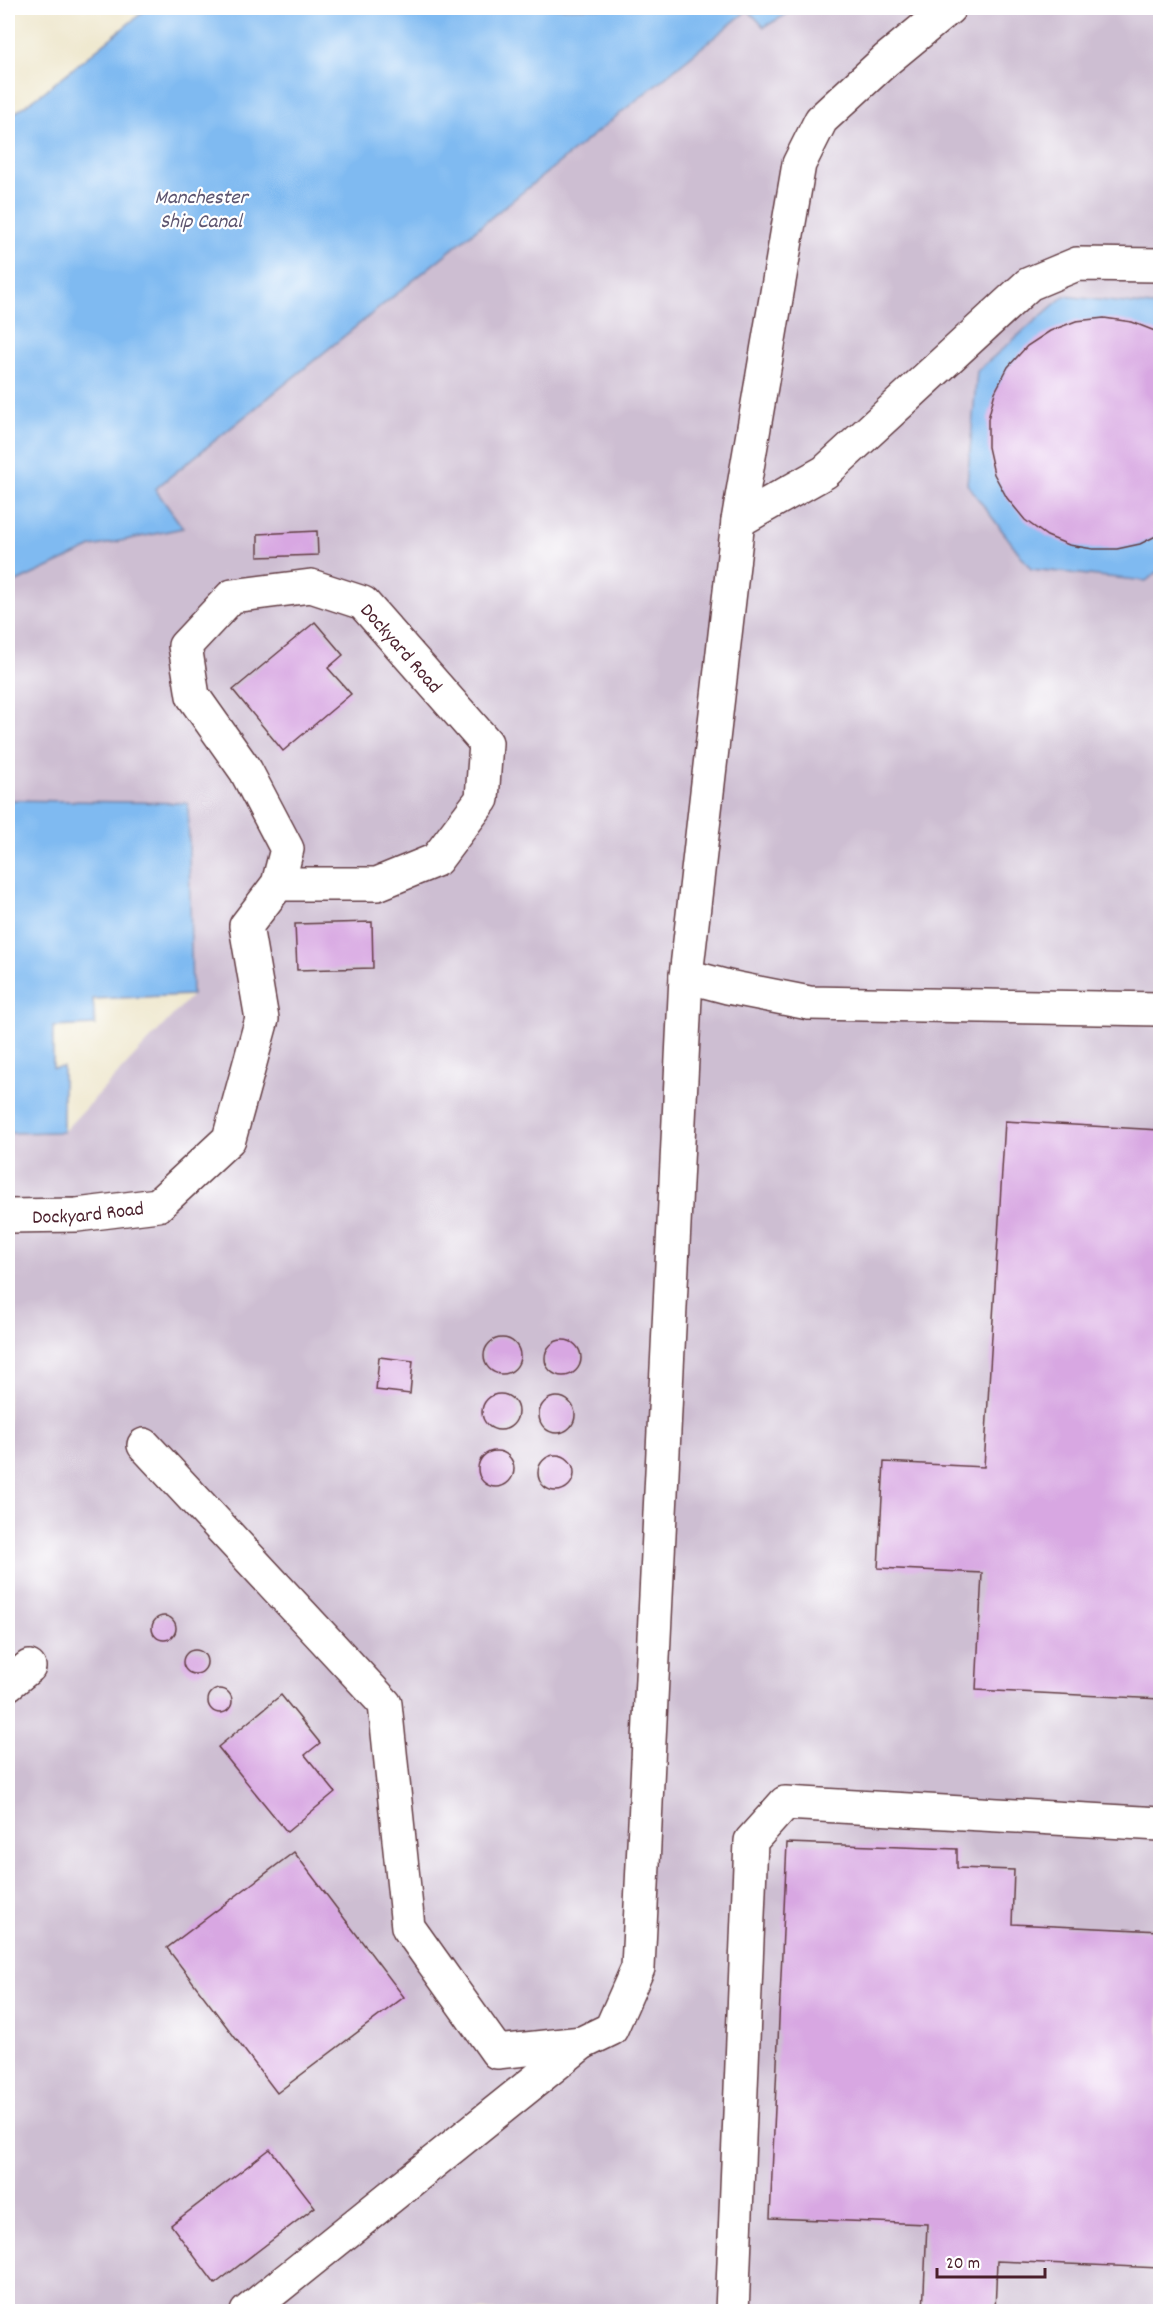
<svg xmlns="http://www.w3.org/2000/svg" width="1168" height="2319" font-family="Dekko,sans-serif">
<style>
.industrial{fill:#cdbed2}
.water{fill:#7fbaf1;stroke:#646c8e;stroke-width:1.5}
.building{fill:#d8a7e2}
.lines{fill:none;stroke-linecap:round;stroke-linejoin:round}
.minor-casing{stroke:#633d44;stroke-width:36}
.minor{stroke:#fff;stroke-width:33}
.labels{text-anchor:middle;stroke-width:4.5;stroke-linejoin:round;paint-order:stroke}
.street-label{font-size:20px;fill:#4a1f2b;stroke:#fff}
.water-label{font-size:21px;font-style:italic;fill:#5d5570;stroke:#fff}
</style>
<rect width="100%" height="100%" fill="#fff"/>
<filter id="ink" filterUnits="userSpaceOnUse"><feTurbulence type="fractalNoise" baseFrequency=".0167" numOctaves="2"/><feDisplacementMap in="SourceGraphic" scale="12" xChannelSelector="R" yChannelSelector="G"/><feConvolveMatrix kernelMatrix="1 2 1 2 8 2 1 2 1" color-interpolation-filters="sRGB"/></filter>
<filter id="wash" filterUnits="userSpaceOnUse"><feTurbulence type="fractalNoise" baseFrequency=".008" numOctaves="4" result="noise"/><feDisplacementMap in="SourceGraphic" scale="24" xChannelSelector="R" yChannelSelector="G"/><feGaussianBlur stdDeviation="1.35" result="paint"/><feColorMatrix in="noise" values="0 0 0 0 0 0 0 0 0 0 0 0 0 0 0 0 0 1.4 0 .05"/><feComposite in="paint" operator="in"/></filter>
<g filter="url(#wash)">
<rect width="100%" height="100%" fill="#efe8cf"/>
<!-- industrial -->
<polygon class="industrial" points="798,8 1160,8 1160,2311 8,2311 8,1133 63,1132 192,995 188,803 8,800 8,590 20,579 92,547 183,528 154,489 749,10 764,27"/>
<!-- water -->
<g class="water">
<polygon points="148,8 798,8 764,27 748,10 155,489 183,528 92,547 8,586 8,118 45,91"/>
<polygon points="1064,296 1160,307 1160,570 1146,581 1031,569 967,484 977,371"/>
<polygon points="8,800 188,803 192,995 93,999 95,1025 53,1027 53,1068 63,1067 63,1132 8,1133"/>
</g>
<g id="blocks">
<!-- building -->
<g class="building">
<polygon points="1104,318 1132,322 1160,333 1160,534 1140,544 1117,549 1093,549 1069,545 1047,536 1025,520 1007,498 994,474 988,447 988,419 995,392 1008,367 1027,346 1050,331 1076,321"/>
<polygon points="317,531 318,555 258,557 258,534"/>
<polygon points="315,622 343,655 328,668 351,694 283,751 233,690"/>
<polygon points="372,922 373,968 297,970 295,924"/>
<polygon points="1005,1121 1160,1130 1160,1699 976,1690 982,1573 878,1568 884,1462 984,1467"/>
<circle cx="502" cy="1356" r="18"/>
<circle cx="563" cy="1358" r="18"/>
<polygon points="379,1357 413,1361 410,1394 376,1390"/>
<circle cx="500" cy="1412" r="18"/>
<circle cx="557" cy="1415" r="18"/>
<circle cx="496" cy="1469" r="18"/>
<circle cx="556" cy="1473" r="18"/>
<circle cx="164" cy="1628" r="12"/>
<circle cx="195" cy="1662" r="12"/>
<circle cx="220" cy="1701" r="12"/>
<polygon points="281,1695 320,1743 305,1755 335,1792 287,1832 218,1747"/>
<polygon points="787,1843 957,1849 957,1868 1014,1870 1012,1924 1160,1931 1160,2268 997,2261 995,2312 923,2312 927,2224 770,2218"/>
<polygon points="294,1852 404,1997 277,2093 167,1948"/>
<polygon points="270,2149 315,2207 215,2284 171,2225"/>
</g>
</g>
</g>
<g filter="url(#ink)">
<use href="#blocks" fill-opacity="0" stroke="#633d44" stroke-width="1.5"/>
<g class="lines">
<defs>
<g id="minor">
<polyline points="738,521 825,472 1029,284 1077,264 1160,265"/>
<polyline points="686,976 728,987 809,1003 1160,1009"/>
<path id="s1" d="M8,1216L77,1215L158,1205L229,1139L262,1019L246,926L278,884L287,849L246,771L193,696L185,646L232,596L311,586L363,603L486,743L482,799L436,860L377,884H278"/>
<polyline points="144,1445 385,1704 408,1927 497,2052 582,2043 611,2029 638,1968 686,976 738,521 799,164 821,120 886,60 949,8"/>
<polyline points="8,1684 29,1667"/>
<polyline points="247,2312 582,2043"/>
<polyline points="732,2312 751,1841 785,1803 1160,1824"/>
</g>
</defs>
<!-- minor casing -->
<use href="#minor" class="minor-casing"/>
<!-- minor -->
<use href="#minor" class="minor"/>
</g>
</g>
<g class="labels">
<!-- street labels -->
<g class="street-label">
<text dy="7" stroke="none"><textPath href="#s1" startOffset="1048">Dockyard Road</textPath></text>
<text dy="7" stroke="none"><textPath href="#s1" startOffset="80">Dockyard Road</textPath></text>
</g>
<!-- water labels -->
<g class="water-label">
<text x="201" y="203">Manchester<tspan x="201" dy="24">Ship Canal</tspan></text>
</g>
</g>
<!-- margin -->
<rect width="1168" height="2319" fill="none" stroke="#fff" stroke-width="30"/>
<!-- scale -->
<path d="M937 2268v9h108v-9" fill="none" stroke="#4a1f2b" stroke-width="3"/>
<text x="946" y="2268" font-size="18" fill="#4a1f2b" stroke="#ffffff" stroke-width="4.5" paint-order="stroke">20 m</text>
</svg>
